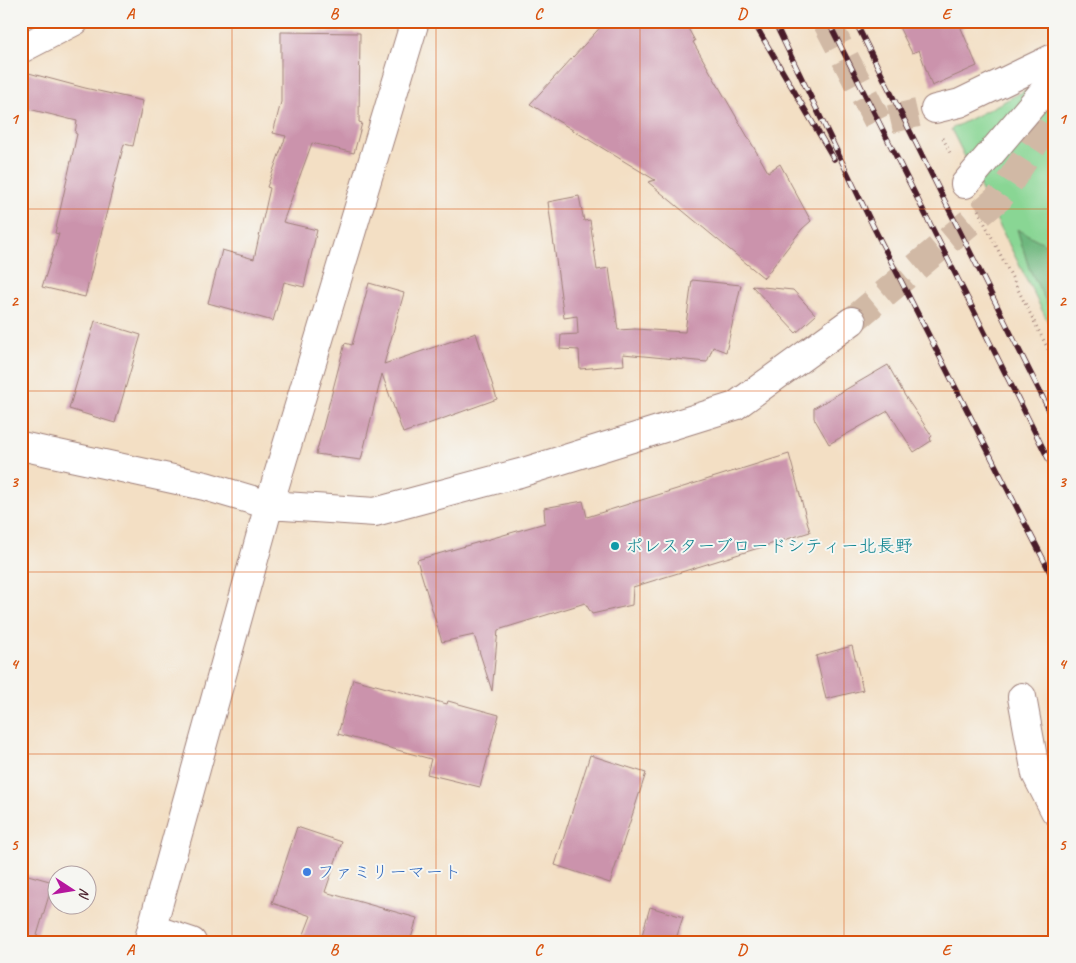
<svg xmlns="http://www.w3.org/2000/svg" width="1076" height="963" font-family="Caveat,'Klee One',sans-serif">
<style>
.green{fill:#89d694;stroke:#6a7a60}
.forest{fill:#6eb77e;stroke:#5c6b54}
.building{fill:#cb93ac}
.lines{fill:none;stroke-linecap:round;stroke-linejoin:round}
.minor-tunnel{stroke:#d1b9a5;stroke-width:28;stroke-dasharray:28 14;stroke-linecap:butt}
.minor-casing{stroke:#9e7f78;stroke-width:30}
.path{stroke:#9e7f78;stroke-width:3;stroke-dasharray:1 4;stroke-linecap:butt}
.minor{stroke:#fff;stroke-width:28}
.rail-casing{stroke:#4a1f2b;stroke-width:5.5}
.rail{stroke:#f6f6f2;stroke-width:4;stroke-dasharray:11;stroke-linecap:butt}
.grid{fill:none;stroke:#d8530f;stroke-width:1;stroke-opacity:0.55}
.culture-dot{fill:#0f9aa8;stroke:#f6f6f2;stroke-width:2}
.shop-dot{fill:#3f7fe0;stroke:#f6f6f2;stroke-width:2}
.labels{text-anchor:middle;stroke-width:4;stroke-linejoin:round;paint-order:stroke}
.culture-label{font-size:18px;fill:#0d838f;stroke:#f6f6f2;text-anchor:start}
.shop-label{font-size:18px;fill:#366cbe;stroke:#f6f6f2;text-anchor:start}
.neatline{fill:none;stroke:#d8530f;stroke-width:2}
.grid-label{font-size:16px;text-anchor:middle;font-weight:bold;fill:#d8530f}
</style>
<rect width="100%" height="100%" fill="#f6f6f2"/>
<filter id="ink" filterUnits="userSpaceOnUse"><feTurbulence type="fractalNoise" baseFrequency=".02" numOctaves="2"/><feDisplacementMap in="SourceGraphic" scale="10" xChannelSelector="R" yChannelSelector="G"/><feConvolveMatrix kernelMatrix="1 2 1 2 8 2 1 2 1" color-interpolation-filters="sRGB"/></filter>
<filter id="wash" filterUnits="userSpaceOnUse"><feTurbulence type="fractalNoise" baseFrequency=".0096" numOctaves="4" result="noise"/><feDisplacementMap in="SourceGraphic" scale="20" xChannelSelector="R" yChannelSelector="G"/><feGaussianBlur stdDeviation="1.12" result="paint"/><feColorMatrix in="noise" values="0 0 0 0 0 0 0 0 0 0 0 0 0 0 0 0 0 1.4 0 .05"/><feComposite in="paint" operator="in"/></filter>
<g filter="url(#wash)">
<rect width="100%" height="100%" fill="#f3dfc4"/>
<!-- green -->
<polygon class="green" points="1055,75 1055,336 951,129"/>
<!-- forest -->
<polygon class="forest" points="1017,229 1055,249 1055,319 1029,268"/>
<g id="blocks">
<!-- building -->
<g class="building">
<polygon points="606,21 684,21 695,41 693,42 768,172 780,164 811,221 802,229 764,278 648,182 655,180 530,104"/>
<polygon points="896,21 975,21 961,28 977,66 932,86 919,50 912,53"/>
<polygon points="281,32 360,33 359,122 362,123 354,153 312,143 283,222 317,230 304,287 284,282 273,321 208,303 222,250 254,259 270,188 267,187 286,136 273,133 281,102"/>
<polygon points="25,72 85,88 143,101 133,146 124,144 85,297 42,287 59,234 55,233 77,134 75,133 77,121 21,107 21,92"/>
<polygon points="579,196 584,221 590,220 597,270 609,268 618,330 635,329 685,332 692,280 741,285 726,352 713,347 707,362 623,354 624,365 580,369 579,350 560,349 561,335 578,334 577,316 564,318 548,202"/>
<polygon points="369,283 404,293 384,364 476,333 497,399 403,433 382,374 361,460 316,454 345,343 352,345"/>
<polygon points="752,286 793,290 816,315 796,333"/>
<polygon points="95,321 141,335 115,423 69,409"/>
<polygon points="888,365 905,396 932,436 930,438 931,441 914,452 888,411 829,444 814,418 814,408"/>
<polygon points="789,454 810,532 633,587 632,605 592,614 585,603 498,630 492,691 474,635 442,642 417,560 545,523 544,508 583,501 587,517"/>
<polygon points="852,646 863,690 826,699 816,656"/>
<polygon points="353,679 447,704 448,701 499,715 480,787 427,774 431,759 338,734"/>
<polygon points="590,755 646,773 610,883 555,865"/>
<polygon points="297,827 342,842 325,892 417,918 410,942 301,942 311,916 272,903"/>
<polygon points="21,873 53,882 35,942 21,942"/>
<polygon points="650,907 683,917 675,942 640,942"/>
</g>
</g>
</g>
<g filter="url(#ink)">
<use href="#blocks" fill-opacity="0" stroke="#9e7f78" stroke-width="1"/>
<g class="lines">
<!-- minor-tunnel -->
<g class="minor-tunnel">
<polyline points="826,21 878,122 935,109"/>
<polyline points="852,321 1000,197 1055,112"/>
</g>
<defs>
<g id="minor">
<polyline points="21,49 75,21"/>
<polyline points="935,109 960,103 1055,57"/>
<polyline points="965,184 1043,92 1051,87 1055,87"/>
<polyline points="21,446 205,486 269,505 415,21"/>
<polyline points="1022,697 1036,774 1055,811"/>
<polyline points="153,929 192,942"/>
<polyline points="148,942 269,505 375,512 520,473 735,406 852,321"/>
</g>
</defs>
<!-- minor casing -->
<use href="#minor" class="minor-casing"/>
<!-- path -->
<g class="path">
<polyline points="943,138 951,155"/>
<polyline points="978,210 1055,363"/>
</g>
<!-- minor -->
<use href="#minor" class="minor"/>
<defs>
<g id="rail">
<polyline points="753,21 834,159"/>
<polyline points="774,21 875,230 1055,582"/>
<polyline points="828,21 1055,472"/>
<polyline points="855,21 1055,422"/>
</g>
</defs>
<!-- rail casing -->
<use href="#rail" class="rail-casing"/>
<!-- rail -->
<use href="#rail" class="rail"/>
</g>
</g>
<!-- grid -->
<path class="grid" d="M232,21V942M436,21V942M640,21V942M844,21V942M21,209H1055M21,391H1055M21,572H1055M21,754H1055"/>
<!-- markers -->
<circle class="culture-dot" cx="615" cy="546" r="5"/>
<circle class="shop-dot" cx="307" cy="872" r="5"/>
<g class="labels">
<!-- culture labels -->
<g class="culture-label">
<text x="625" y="552">ポレスターブロードシティー北長野</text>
</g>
<!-- shop labels -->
<g class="shop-label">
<text x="317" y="878">ファミリーマート</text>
</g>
</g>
<!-- margin -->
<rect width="1076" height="963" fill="none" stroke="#f6f6f2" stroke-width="55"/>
<!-- north arrow -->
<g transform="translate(72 890) rotate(102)"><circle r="24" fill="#f6f6f2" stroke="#b1a0a2"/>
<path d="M0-4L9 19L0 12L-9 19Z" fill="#b5179e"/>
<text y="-8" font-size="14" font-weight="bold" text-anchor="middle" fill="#4a1f2b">N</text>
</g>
<rect x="28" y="28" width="1020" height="908" class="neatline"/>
<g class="grid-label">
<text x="130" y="19">A</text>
<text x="334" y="19">B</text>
<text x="538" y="19">C</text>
<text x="742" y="19">D</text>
<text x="946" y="19">E</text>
<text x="14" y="124">1</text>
<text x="1062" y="124">1</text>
<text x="14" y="306">2</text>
<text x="1062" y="306">2</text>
<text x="14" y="487">3</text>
<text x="1062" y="487">3</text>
<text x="14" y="669">4</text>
<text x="1062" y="669">4</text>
<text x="14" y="850">5</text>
<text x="1062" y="850">5</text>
<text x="130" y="955">A</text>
<text x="334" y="955">B</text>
<text x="538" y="955">C</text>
<text x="742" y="955">D</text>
<text x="946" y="955">E</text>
</g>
</svg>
